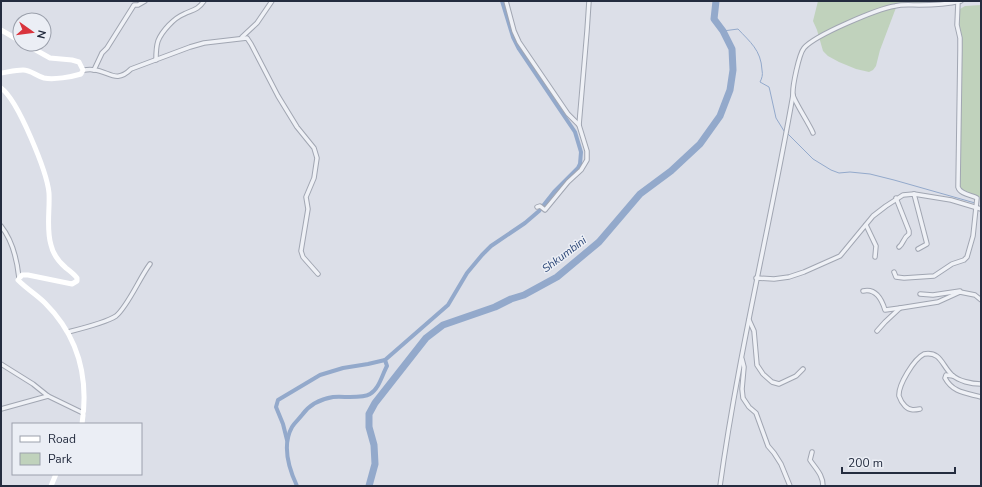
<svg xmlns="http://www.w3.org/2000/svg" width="982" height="487" font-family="'Nunito Sans',sans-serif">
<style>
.green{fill:#c0d2bc}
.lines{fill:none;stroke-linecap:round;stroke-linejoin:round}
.stream{stroke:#93a9cb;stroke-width:1}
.canal{stroke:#93a9cb;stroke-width:4}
.river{stroke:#93a9cb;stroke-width:7}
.street-casing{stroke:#a1a6b2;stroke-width:5.5}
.street{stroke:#eff1f6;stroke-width:3.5}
.secondary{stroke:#fff;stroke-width:5}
.labels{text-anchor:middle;stroke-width:3;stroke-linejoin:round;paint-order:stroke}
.water-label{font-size:11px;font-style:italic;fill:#2b4676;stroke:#ebeef5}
</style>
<rect width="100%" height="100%" fill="#dcdfe8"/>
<!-- green -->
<g class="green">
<polygon points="818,1 924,1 926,5 897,5 880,50 876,66 873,70 869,72 856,69 839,62 828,56 823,51 817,30 813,21"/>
<polygon points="981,5 981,198 959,190 960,48 959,20 960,9 965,6"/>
</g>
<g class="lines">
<!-- stream -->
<g class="stream">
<path d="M723,31L738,29C750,42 761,50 762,70C763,75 762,78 760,82L769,87L770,91L776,118L784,131"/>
<polyline points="788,134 813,159 831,170 839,173 850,172 870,174 894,180 975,203"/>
</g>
<!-- canal -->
<g class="canal">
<polyline points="287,440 283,424 276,407 278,400 320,375 343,368 368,364 385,360"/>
<path d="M297,486C289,469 282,445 292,427C295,422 299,419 302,415C309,405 321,399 333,397C343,396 362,399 370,394C379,389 382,375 387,366L385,360L448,305L467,273L482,255L491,246L525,223L539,211L554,192L578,168L580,164L581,152L575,132L519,49L513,37L502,1"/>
</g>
<!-- river -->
<polyline class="river" points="369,486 375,464 374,445 369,427 369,414 375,403 426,338 443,325 495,307 511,299 524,295 557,277 599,242 640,194 671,171 700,144 720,116 730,90 733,70 732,49 723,31 714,19 716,1"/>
<defs>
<g id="street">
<polyline points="506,1 514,31 519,42 568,114 579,125"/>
<polyline points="242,37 257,23 272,1"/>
<path d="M156,60C156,54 156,47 158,41C162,31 174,18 184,14C192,10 198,10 204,1"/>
<path d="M83,70C87,70 90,69 94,70C109,71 116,84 131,69L190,47L204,43L247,38L251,44L278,96L297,127L314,148L317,158L314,178L306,197L308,209L301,251L303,257L318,274"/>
<polyline points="94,70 102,53 107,48 134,5 138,5 145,1"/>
<path d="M813,133C810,125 794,101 793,95C792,87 799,54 804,48C815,35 877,9 895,6C903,4 911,5 919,5C933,5 948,4 961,1"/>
<polyline points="914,194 927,244 918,249"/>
<path d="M896,198L909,231V234C903,238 904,243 899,247"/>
<polyline points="537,207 540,206 545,210 568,182 581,170 587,160 587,151 579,125 587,31 589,1"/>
<polyline points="866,225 876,246 875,257"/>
<path d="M1,226C13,241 17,259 19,278"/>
<path d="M894,272L896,277L904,278L934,276L952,264L964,260L967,257L973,236L977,198C971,195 960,194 958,187L960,50V38L957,25L958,2"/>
<polyline points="756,278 774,279 789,277 804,272 840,256 873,216 886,206 903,195 914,194 951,200 981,209"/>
<path d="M863,291C876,288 882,300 885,310L900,308"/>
<polyline points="920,294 933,295 960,291"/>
<polyline points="749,320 754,331 757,365 763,374 772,382 779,384 796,376 803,369"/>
<polyline points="877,331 885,322 900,308 938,302 960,292 975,295 981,300"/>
<path d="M68,332C80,329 107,322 116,316C128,306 140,277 150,264"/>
<polyline points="742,359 744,367 742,389 743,398 749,407 756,413 768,446 774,453 781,464 790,486"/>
<polyline points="1,364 33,384 48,396 83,413"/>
<path d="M953,376L946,375L945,378C953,393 967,393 981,397"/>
<polyline points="1,409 48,396"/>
<path d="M920,409C915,410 910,411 905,406C903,404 900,399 899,396C898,385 914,359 924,354C941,351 942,366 952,375C959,381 971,384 981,384"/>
<path d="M812,452L810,460C816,469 823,475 823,486"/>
<path d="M720,486C738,355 770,226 793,95"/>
</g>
</defs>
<!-- street casing -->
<use href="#street" class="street-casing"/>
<!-- street -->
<use href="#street" class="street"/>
<!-- secondary -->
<g class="secondary">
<polyline points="1,30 20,41"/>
<path d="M1,73C8,72 16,70 23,70C31,70 36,76 44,78C54,80 71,77 81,74L83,70L79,62L72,60L50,58L25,44"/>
<path d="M1,88C18,100 47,172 49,193C50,210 46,229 51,245C53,254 59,262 66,268C70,271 74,274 77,278V281L72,284L28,275H22L18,280L19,281C27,289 37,295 45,303C78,336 89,378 82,424"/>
<polyline points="51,486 56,474"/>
</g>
</g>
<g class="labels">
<!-- water labels -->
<g class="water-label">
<text transform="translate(564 254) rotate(-37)" y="4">Shkumbini</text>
</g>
</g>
<!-- border -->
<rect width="982" height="487" fill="none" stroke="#242c3f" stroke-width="4"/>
<!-- legend -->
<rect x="12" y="423" width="130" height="52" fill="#ebeef5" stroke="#9ba0ac"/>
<rect x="20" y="436" width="20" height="6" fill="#ffffff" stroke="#9ba0ac"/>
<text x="48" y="443" font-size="12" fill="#242c3f">Road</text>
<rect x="20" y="453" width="20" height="12" fill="#c0d2bc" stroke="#9ba0ac"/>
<text x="48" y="463" font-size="12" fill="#242c3f">Park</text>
<!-- north arrow -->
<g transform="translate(32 32) rotate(104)"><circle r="19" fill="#ebeef5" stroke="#9ba0ac"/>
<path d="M0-3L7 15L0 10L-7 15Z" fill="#d9343d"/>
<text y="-6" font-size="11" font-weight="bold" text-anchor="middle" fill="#242c3f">N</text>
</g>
<!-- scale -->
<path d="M842 467v6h113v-6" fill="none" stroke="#242c3f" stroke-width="2"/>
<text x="848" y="467" font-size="12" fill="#242c3f" stroke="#ebeef5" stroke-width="3" paint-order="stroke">200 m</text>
</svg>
